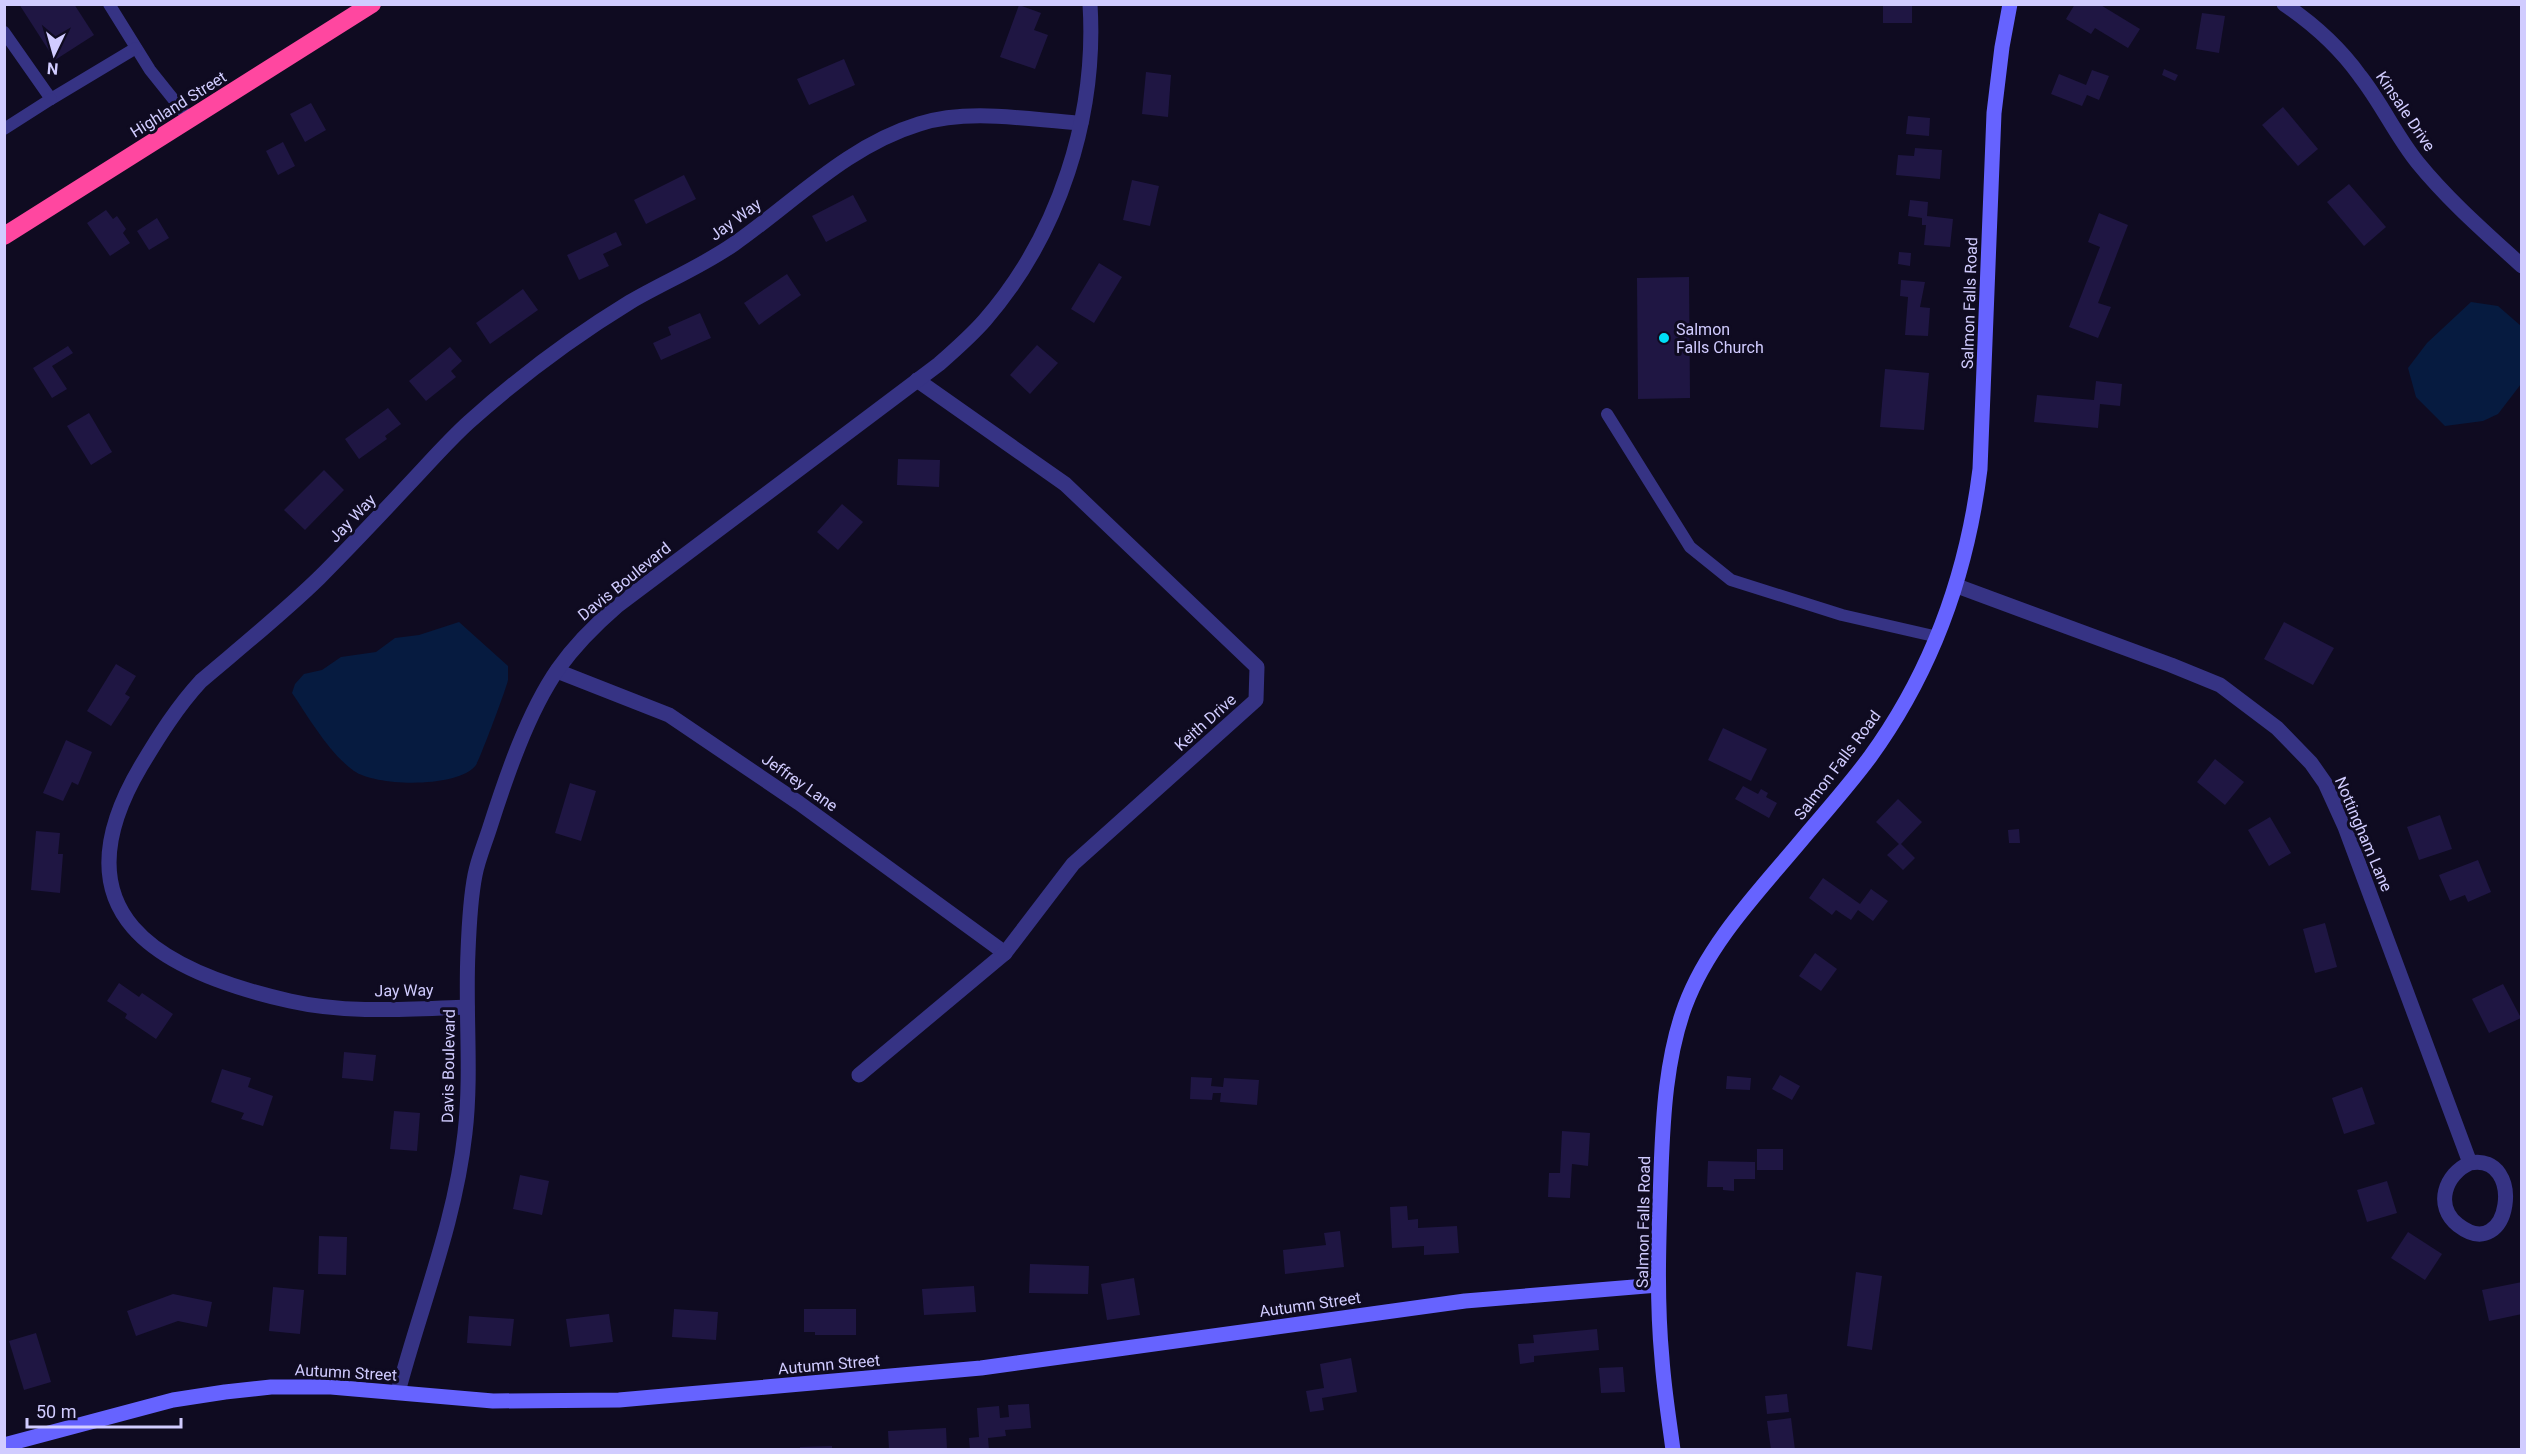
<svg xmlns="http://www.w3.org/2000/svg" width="2526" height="1454" font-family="Roboto,sans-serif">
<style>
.water{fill:#061b40}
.building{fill:#1f1643}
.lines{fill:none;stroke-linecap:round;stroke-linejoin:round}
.lane{stroke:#363384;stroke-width:12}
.street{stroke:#363384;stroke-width:15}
.secondary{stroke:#6663ff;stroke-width:15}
.highway{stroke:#ff47a0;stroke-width:18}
.poi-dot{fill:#00dff7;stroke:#0f0b21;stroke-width:2}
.labels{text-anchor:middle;stroke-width:6;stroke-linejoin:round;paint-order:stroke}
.street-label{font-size:16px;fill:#d1ccff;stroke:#0f0b21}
.poi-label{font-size:16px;fill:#d1ccff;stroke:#0f0b21;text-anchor:start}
</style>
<rect width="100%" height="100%" fill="#0f0b21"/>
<!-- water -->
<g class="water">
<polygon points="2471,302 2498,306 2521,326 2521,384 2498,414 2483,421 2445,426 2416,397 2408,368 2427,343"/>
<path d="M459,622L508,666C508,670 508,675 508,680C507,687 480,759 476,765C459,788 377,787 354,771C329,753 309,718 292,693L295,684L304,674L322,670L341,657L376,652L395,638L419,635Z"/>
</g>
<!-- building -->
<g class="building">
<polygon points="19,4 74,4 94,35 55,60"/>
<rect x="1883" y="4" width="29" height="19"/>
<polygon points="2075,4 2099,4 2140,29 2128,48 2095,28 2091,34 2066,19"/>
<polygon points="1019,5 1041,13 1034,30 1048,35 1035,69 1000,57"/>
<polygon points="2202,13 2225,16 2219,53 2196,49"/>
<polygon points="844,59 855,85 809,105 797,79"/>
<polygon points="2164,69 2178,75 2175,81 2162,75"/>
<polygon points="2092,70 2109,76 2099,100 2087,95 2082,106 2051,94 2059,74 2086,85"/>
<polygon points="1146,72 1171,75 1168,117 1142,114"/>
<polygon points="311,103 326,130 305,142 290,114"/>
<polygon points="2283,107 2318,149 2298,166 2262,125"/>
<polygon points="1908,116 1930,118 1929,136 1906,134"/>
<polygon points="283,142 295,166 278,175 266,151"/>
<polygon points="1915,148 1942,150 1940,179 1896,175 1898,155 1914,156"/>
<polygon points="684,175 696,199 646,224 634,200"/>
<polygon points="1132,180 1159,186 1150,226 1123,220"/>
<polygon points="2349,184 2386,227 2364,246 2327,202"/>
<polygon points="853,195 867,221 826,242 812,216"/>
<polygon points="1910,200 1928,202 1927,216 1953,219 1950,247 1924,245 1926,225 1922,225 1922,218 1908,216"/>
<polygon points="106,210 113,219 117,216 126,229 123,233 130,243 110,256 87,223"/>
<polygon points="2099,213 2128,225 2098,303 2111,307 2098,338 2069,327 2100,247 2088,242"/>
<polygon points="157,218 169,238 149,250 137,231"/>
<polygon points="616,232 622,245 603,254 609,266 579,280 567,255"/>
<polygon points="1899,252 1911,253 1910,266 1898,264"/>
<polygon points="1099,263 1122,277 1094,323 1071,309"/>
<polygon points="787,274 801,295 759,325 744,303"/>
<polygon points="1689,277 1690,398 1638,399 1637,278"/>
<polygon points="1901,280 1925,282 1920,307 1930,308 1928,336 1905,335 1908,297 1900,296"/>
<polygon points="523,289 538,310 490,344 476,323"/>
<polygon points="700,313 711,338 661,360 653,343 671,335 668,327"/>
<polygon points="1037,345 1058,363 1030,394 1010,375"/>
<polygon points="68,346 73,353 52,366 67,389 52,398 33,368"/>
<polygon points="450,347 462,361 451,371 456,377 426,401 409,381"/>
<polygon points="1885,369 1929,373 1924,430 1880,427"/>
<polygon points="2096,381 2122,384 2120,406 2100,404 2098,428 2034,422 2037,395 2094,400"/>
<polygon points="388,408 401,424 385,436 387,439 359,459 345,439"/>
<polygon points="89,413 112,452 91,465 67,426"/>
<polygon points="898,459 940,460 939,487 897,485"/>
<polygon points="324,470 344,490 305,530 284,510"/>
<polygon points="842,504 863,522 838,550 817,532"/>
<polygon points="2284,622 2334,648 2313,685 2264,659"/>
<polygon points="116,664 136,676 125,694 130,697 111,726 87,711"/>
<polygon points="1723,728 1767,749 1751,781 1708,760"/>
<polygon points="66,740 92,752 78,785 72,782 63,801 43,793"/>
<polygon points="2215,759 2244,782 2225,805 2197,782"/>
<polygon points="570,783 596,791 581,841 555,833"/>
<polygon points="1743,786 1758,794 1761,789 1768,793 1766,797 1777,803 1769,818 1735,799"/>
<polygon points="1898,799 1922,822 1901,844 1915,858 1903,870 1887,855 1899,844 1876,822"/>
<polygon points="2440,815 2452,849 2419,860 2407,827"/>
<polygon points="2270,817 2291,853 2269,866 2248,830"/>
<polygon points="2019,829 2020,843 2009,843 2008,830"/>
<polygon points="36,831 60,833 58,854 63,854 60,893 31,890"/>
<polygon points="2478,860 2491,892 2468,902 2465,895 2450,901 2439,875"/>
<polygon points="1823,878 1860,904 1871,889 1888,901 1873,921 1858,910 1851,920 1836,910 1832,915 1809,898"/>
<polygon points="2325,923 2337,967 2315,973 2303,929"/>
<polygon points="1815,953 1837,969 1821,991 1799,976"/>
<polygon points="119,983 139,997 142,993 173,1014 156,1039 125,1018 127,1014 107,1001"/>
<polygon points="2503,984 2521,1018 2489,1033 2472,999"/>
<polygon points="344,1052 376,1055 373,1081 342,1078"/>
<polygon points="222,1069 251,1078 248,1087 273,1096 263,1126 241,1119 244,1113 211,1102"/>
<polygon points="1780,1075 1800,1086 1792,1100 1772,1089"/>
<polygon points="1727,1076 1751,1078 1750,1090 1726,1089"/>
<polygon points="1191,1077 1212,1078 1211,1086 1223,1087 1224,1078 1259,1080 1257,1105 1220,1102 1221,1093 1213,1093 1212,1100 1190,1099"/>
<polygon points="2362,1087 2375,1124 2344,1134 2332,1098"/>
<polygon points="394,1111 420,1113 417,1151 390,1149"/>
<polygon points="1562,1131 1590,1133 1588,1166 1572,1164 1570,1198 1548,1197 1549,1173 1560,1173"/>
<rect x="1757" y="1149" width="26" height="21"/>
<polygon points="1708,1161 1755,1162 1755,1179 1734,1179 1734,1191 1723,1190 1723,1187 1707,1187"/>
<polygon points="520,1175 549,1181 542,1215 513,1209"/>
<polygon points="2387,1181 2397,1213 2367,1222 2357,1190"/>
<polygon points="1407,1206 1408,1220 1418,1219 1418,1228 1457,1226 1459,1253 1424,1255 1424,1246 1392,1248 1390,1207"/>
<polygon points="1340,1231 1344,1267 1285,1274 1283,1250 1326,1245 1324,1233"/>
<polygon points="2408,1232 2442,1254 2425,1280 2391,1258"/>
<polygon points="319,1236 347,1237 346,1275 318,1274"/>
<polygon points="1030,1264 1089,1266 1088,1294 1029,1293"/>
<polygon points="1856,1272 1882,1276 1872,1350 1847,1346"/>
<polygon points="1134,1278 1140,1315 1107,1320 1101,1284"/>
<polygon points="2522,1282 2522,1314 2489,1321 2482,1290"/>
<polygon points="974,1286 976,1312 924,1315 922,1289"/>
<polygon points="273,1287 304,1290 300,1334 269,1331"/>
<polygon points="173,1294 212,1302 207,1327 178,1321 136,1336 127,1311"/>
<polygon points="674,1309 718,1312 716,1340 672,1337"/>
<polygon points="804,1309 856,1309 856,1335 815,1335 815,1332 804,1332"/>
<polygon points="609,1314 613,1342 570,1347 566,1319"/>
<polygon points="469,1316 514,1319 511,1346 467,1343"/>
<polygon points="1597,1329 1599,1350 1534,1356 1534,1362 1520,1364 1518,1344 1534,1343 1533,1335"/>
<polygon points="36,1333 51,1382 24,1390 9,1341"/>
<polygon points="1351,1358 1357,1392 1322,1398 1324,1410 1310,1412 1306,1391 1324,1388 1320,1364"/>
<polygon points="1623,1367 1625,1392 1601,1393 1599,1368"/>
<polygon points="1787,1394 1789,1412 1767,1414 1765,1396"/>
<polygon points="1029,1404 1031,1428 1005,1430 1006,1436 988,1438 989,1450 970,1450 969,1438 979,1437 977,1408 999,1406 1000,1418 1009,1417 1008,1405"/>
<polygon points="1791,1418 1795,1450 1771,1450 1767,1421"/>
<polygon points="946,1428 947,1450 889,1450 888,1431"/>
<polygon points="832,1446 832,1450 800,1450 800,1447"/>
</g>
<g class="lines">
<!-- lane -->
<g class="lane">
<polyline points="109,4 150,70 190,120"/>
<polyline points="4,32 51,99 136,48"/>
<polyline points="4,129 51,99"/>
<polyline points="1607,414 1690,547 1731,580 1842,615 1938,637"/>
</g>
<!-- street -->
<g class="street">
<path d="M2284,4C2312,23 2340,48 2360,76C2382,104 2396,136 2418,163C2449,201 2486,233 2522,266"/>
<path d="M1957,586L2171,665L2220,685L2277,728L2311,763L2325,783L2345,827L2470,1163C2445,1174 2434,1206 2458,1225C2511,1266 2526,1152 2470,1163"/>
<polyline points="557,671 669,715 799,803 1005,953"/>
<path d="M467,1007C408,1009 347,1014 290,1001C157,971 54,913 141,766C159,736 177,707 201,681C241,647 282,614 319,578C350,547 380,515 409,484C429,463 448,441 469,422C517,379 576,335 630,302C664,282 701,267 734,244C794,202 847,146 919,124C970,108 1029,120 1081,123"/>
<polyline points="859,1075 1005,953 1073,864 1256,700 1257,667 1065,484 917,380"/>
<path d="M398,1392C421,1305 455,1223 465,1133C472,1073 465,1012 468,952C469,926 470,900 475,875C478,859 485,843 490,827C506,777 528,712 558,669C575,645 595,625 617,606L939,364C955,350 971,336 985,320C1059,235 1097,116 1090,4"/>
</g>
<!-- secondary -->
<g class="secondary">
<polyline points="4,1445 173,1400 225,1392 271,1387 331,1387 493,1401 619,1400 981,1368 1465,1301 1658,1285"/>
<path d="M1673,1450C1669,1419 1664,1389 1662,1359C1656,1296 1659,1233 1661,1171C1663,1116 1666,1058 1685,1006C1709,941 1762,888 1805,836C1827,810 1850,784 1870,757C1933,670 1967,574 1980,469L1994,113L2002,47L2010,4"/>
</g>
<!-- highway -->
<polyline class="highway" points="4,236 372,4"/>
</g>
<!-- markers -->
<circle class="poi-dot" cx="1664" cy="338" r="6"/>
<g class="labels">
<!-- street labels -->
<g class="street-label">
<text transform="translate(178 104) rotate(-32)" y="6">Highland Street</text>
<text transform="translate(2406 111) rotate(56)" y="6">Kinsale Drive</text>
<text transform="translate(735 219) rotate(-36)" y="6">Jay Way</text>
<text transform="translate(1969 303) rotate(-88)" y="6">Salmon Falls Road</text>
<text transform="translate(352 518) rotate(-46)" y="6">Jay Way</text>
<text transform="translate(624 581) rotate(-39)" y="6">Davis Boulevard</text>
<text transform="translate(1205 722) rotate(-42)" y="6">Keith Drive</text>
<text transform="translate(1837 765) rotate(-53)" y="6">Salmon Falls Road</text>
<text transform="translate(800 782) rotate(35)" y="6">Jeffrey Lane</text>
<text transform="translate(2364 834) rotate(67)" y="6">Nottingham Lane</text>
<text transform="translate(404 990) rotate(-1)" y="6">Jay Way</text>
<text transform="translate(448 1066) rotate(-89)" y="6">Davis Boulevard</text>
<text transform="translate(1643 1222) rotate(-89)" y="6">Salmon Falls Road</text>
<text transform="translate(1310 1304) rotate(-8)" y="6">Autumn Street</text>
<text transform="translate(829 1364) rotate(-5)" y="6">Autumn Street</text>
<text transform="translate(346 1372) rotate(3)" y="6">Autumn Street</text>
</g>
<!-- poi labels -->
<g class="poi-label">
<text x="1676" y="335">Salmon<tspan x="1676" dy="18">Falls Church</tspan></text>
</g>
</g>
<!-- border -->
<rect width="2526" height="1454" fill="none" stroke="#d1ccff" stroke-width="12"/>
<!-- north arrow -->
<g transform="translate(54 54) rotate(185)" stroke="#0f0b21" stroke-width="4.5" paint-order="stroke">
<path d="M0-4.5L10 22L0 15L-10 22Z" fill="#d1ccff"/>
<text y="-9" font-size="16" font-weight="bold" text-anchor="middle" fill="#d1ccff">N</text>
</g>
<!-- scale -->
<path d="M27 1418v9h154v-9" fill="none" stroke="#d1ccff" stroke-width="3"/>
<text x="36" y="1418" font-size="18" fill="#d1ccff" stroke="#0f0b21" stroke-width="4.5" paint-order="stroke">50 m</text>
</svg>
